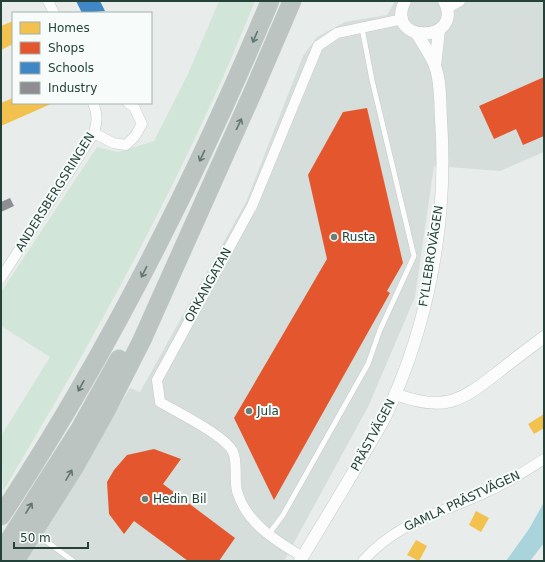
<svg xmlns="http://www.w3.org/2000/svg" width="545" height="562" font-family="'DejaVu Sans',sans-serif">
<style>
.built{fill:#d6dedb}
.green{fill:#d1e6d8}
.water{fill:#a9d4db}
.homes{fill:#f2c14e}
.shops{fill:#e4572e}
.schools{fill:#3f88c5}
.industry{fill:#8d8d92}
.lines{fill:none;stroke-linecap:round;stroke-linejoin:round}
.service-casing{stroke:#c5cac8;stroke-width:6}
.minor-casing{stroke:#c5cac8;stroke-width:11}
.tertiary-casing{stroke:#c5cac8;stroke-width:13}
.motorway-casing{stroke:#c3ccc9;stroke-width:19}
.service{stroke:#fcfcfc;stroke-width:5}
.minor{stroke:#fcfcfc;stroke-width:10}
.tertiary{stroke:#fcfcfc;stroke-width:12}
.motorway{stroke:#bcc4c2;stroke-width:18}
.oneway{stroke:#617670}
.poi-dot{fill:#697e78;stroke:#f7fbf9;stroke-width:1.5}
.labels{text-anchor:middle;stroke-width:4;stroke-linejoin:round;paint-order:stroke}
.street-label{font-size:12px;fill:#24423a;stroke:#f7fbf9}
.poi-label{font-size:12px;fill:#24423a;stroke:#f7fbf9;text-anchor:start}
</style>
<rect width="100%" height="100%" fill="#e8edeb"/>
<!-- built -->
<polygon class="built" points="395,1 544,1 544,152 500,171 434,166 415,297 368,407 284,561 25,561 49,525 130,388 140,392 246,202 303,56 317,37 345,22 387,15"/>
<!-- green -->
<path class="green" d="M219,1H255C241,35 227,70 211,104C150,237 78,366 3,491L1,436L50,357L1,326V292L97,147L118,152L154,141L188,74Z"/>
<!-- water -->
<polygon class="water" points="544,502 544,543 530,561 506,561 529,529"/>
<!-- homes -->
<g class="homes">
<polygon points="13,21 13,44 1,50 1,26"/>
<polygon points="13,98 13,103 53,103 1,126 1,103"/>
<polygon points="544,414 544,428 534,434 528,424"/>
<polygon points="476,511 489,518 481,532 469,525"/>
<polygon points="416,540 427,546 419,561 407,555"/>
</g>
<!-- shops -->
<g class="shops">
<polygon points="544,77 544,136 523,145 516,129 494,139 479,106"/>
<polygon points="367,108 403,263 387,291 390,293 274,500 234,418 327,259 308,175 343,112"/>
<polygon points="154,449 181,459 163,484 235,538 219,561 188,561 134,521 124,534 109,514 107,482 114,470 127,455"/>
</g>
<!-- schools -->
<polygon class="schools" points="76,1 100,1 105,11 82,13"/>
<!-- industry -->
<polygon class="industry" points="10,198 14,206 1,212 1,202"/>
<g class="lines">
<defs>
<g id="service">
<polyline points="38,535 73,561"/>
<polyline points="268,535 283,515 368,364 380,330 414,256 372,80 362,28"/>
</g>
<g id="minor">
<polyline points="48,1 54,13"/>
<polyline points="447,8 460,1"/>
<polyline points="94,133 113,143 126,145 135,136 142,124 134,107 128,103"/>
<path d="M1,278L94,133C97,122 98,114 93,103"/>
<path d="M303,557C276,541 246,523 237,491C234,480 238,462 233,452C226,436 177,412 160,402L157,380L252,206L318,46L337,33L403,19"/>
<path d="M363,561C397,523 435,515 480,495C503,485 523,473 544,459"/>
</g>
<g id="tertiary">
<path d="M405,1C383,45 466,43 444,1"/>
<polyline points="435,66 439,30"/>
<path d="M395,394C443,412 460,402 497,373C513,360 528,349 544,337"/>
<path d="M300,561C321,526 342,492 362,457C370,443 379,429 386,415C429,324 448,220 441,120C440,102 441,82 435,66C431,55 423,44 417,34"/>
</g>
<g id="motorway">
<path d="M1,516C108,354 195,180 270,1"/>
<polyline points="1,553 81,427 119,359"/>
<polyline points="15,561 74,468 108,407 142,340 252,94 292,1"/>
</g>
</defs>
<!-- service casing -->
<use href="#service" class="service-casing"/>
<!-- minor casing -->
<use href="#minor" class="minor-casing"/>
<!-- tertiary casing -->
<use href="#tertiary" class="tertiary-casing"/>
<!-- motorway casing -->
<use href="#motorway" class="motorway-casing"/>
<!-- service -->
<use href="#service" class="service"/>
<!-- minor -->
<use href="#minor" class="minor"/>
<!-- tertiary -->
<use href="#tertiary" class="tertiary"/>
<!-- motorway -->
<use href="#motorway" class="motorway"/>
</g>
<!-- one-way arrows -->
<defs><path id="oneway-shaft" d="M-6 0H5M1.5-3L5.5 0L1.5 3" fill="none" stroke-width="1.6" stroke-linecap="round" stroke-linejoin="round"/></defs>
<g class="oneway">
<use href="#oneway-shaft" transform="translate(255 37) rotate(113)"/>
<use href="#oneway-shaft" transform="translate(239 124) rotate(-65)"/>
<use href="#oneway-shaft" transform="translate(202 156) rotate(115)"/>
<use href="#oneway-shaft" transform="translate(144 272) rotate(117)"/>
<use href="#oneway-shaft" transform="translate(81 386) rotate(119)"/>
<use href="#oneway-shaft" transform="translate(69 475) rotate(-59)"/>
<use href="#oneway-shaft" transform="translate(29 508) rotate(-58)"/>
</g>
<!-- markers -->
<g class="poi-dot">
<circle cx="334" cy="237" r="4"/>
<circle cx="249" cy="411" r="4"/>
<circle cx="145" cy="499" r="4"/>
</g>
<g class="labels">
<!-- street labels -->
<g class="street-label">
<text transform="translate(55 192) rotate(-58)" y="4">ANDERSBERGSRINGEN</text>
<text transform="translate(431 256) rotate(-81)" y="4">FYLLEBROVÄGEN</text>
<text transform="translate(208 285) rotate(-61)" y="4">ORKANGATAN</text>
<text transform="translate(373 435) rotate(-62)" y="4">PRÄSTVÄGEN</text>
<text transform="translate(462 501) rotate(-25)" y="4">GAMLA PRÄSTVÄGEN</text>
</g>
<!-- poi labels -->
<g class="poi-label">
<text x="342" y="241">Rusta</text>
<text x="257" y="415">Jula</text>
<text x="153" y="503">Hedin Bil</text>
</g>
</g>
<!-- border -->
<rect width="545" height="562" fill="none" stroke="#24423a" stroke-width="4"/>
<!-- legend -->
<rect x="12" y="12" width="140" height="92" fill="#f7fbf9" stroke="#a3b1ad"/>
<rect x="20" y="22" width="20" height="12" fill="#f2c14e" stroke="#a3b1ad"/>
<text x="48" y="32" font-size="12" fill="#24423a">Homes</text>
<rect x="20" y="42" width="20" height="12" fill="#e4572e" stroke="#a3b1ad"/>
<text x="48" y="52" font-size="12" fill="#24423a">Shops</text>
<rect x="20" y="62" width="20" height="12" fill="#3f88c5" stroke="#a3b1ad"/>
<text x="48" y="72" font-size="12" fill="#24423a">Schools</text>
<rect x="20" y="82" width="20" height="12" fill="#8d8d92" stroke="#a3b1ad"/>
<text x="48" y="92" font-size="12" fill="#24423a">Industry</text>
<!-- scale -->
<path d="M14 542v6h74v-6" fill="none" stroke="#24423a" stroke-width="2"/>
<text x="20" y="542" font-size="12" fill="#24423a" stroke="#f7fbf9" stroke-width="3" paint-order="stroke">50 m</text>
</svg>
